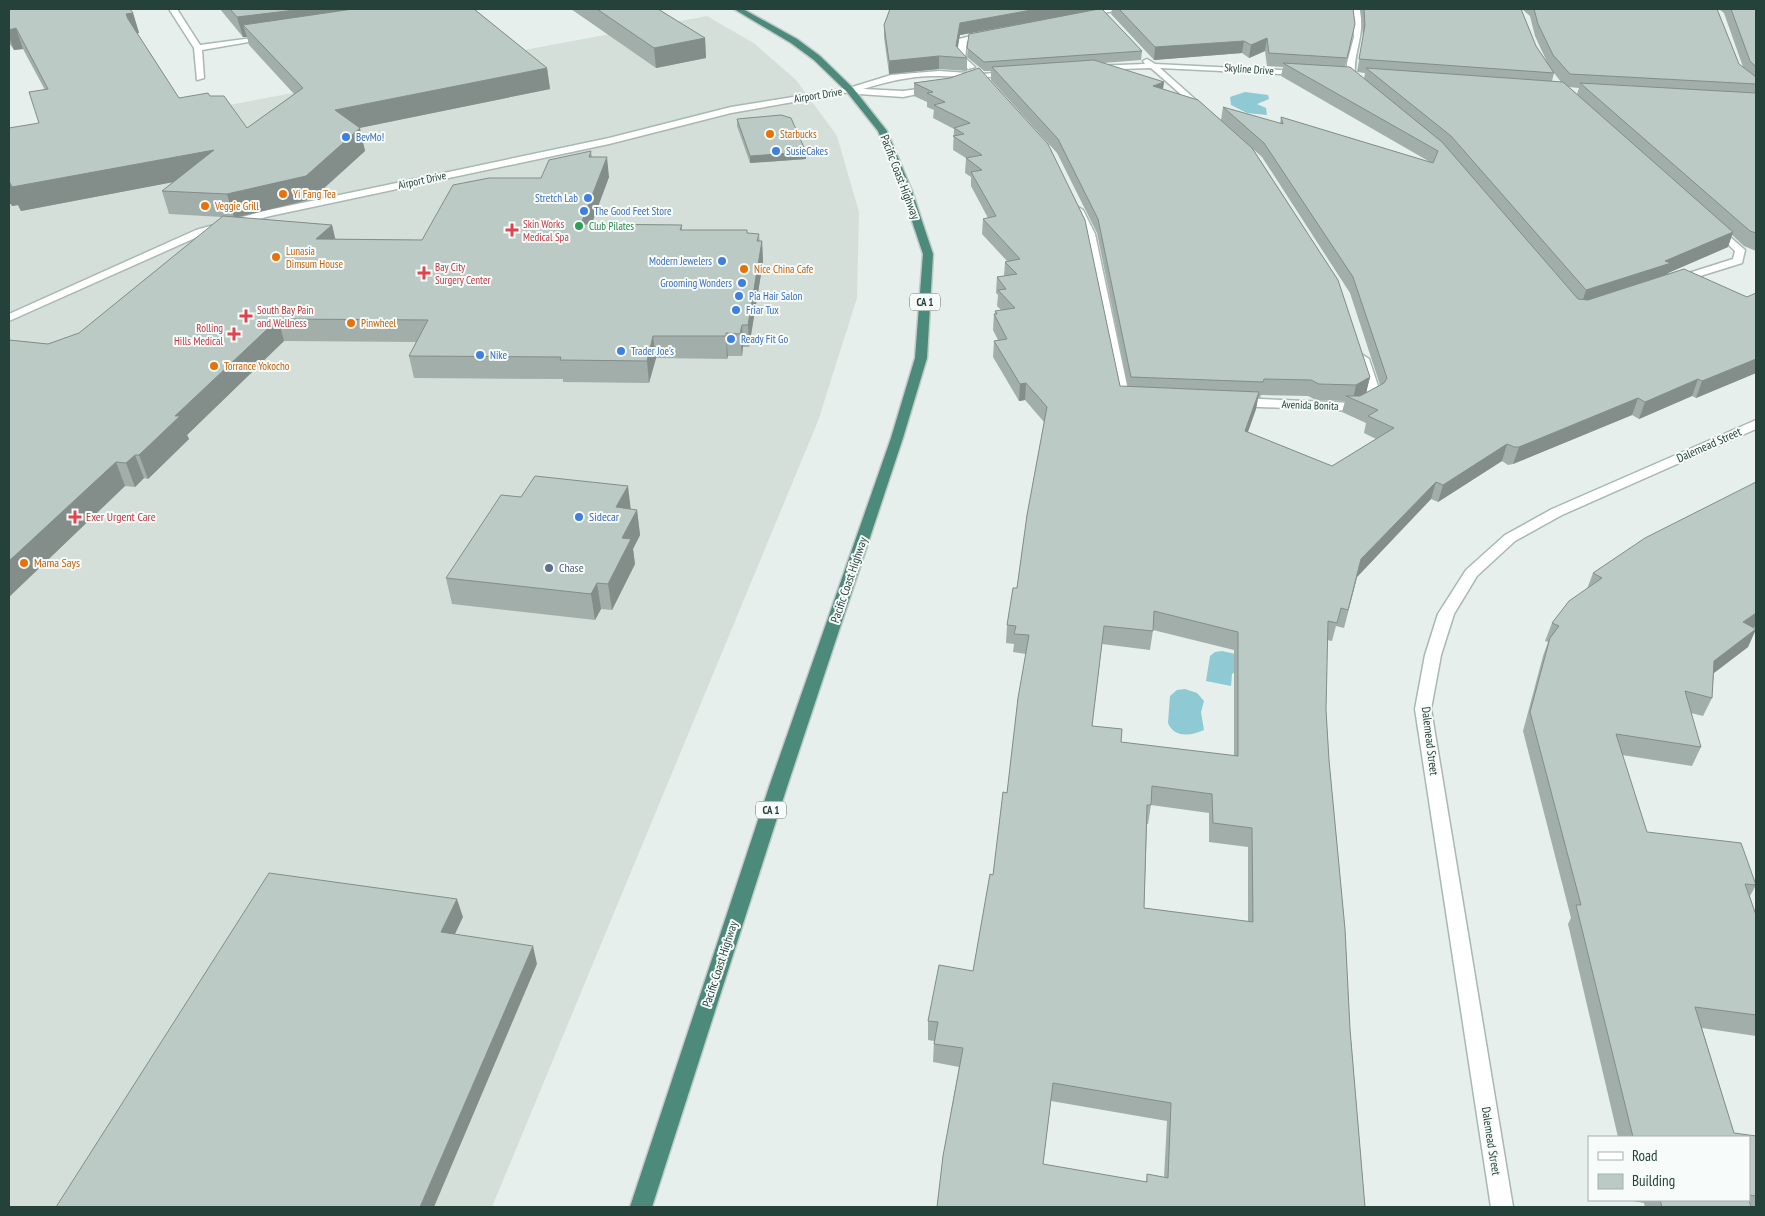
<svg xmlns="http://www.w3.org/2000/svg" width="1765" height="1216" font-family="'PT Sans Narrow',sans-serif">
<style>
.built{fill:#d4dfda}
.water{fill:#8ec9d4}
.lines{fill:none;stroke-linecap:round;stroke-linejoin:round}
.minor-casing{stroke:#a8b8b2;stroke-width:3}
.trunk-casing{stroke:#c2cac8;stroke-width:3}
.minor{fill:#fff;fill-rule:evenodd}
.trunk{fill:#4c8a7c;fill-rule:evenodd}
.wall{fill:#a1aea9;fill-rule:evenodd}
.shaded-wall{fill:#838d89}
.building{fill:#bbcac4;stroke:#838d89;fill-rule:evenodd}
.food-dot{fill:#e8710a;stroke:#f7fbf9;stroke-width:2}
.shop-dot{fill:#3f7fe0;stroke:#f7fbf9;stroke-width:2}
.leisure-dot{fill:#2e9e5b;stroke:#f7fbf9;stroke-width:2}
.health-dot{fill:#e0444e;stroke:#f7fbf9;stroke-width:2}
.service-dot{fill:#5c6f8a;stroke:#f7fbf9;stroke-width:2}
.labels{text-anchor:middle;stroke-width:4;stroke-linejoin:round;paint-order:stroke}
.far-street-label{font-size:11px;fill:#24423a;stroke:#f7fbf9}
.far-food-label{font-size:11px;fill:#c56008;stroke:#f7fbf9;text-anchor:start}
.far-shop-label{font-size:11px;fill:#366cbe;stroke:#f7fbf9;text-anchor:start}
.far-health-label{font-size:11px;fill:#be3a42;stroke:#f7fbf9;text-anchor:start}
.far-leisure-label{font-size:11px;fill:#27864d;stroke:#f7fbf9;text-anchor:start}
.shield{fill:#f7fbf9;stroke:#637a73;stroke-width:1}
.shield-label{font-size:11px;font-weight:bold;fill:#24423a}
.street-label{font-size:12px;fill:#24423a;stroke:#f7fbf9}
.health-label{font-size:12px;fill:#be3a42;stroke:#f7fbf9;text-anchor:start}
.shop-label{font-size:12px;fill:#366cbe;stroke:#f7fbf9;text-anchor:start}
.food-label{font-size:12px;fill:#c56008;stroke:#f7fbf9;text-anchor:start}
.service-label{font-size:12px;fill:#4e5e75;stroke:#f7fbf9;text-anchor:start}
</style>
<rect width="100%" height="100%" fill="#e6efeb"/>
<!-- built -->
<polygon class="built" points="707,16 755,44 796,80 837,136 859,212 857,298 818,421 492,1207 9,1207 9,146"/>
<!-- water -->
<g class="water">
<polygon points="1245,92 1268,95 1269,99 1257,104 1266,108 1267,115 1247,113 1231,105 1230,97"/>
<polygon points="1222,651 1240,655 1240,668 1232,674 1231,686 1206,681 1210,656 1215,652"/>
<path d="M1185,689L1197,693L1204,701L1201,712L1204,730C1191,736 1174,738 1168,723L1170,696L1177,690Z"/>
</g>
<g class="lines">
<defs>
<g id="minor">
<polygon points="169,9 177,9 200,45 268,36 272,38 202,50 204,78 197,80 194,48"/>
<polygon points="1108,9 1123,9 1085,17 1081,15"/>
<path d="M1352,9H1360C1365,37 1353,52 1355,76L1364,84L1360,87L1347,77V63L1354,37Z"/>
<polygon points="987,32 991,34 990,36 967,41 965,58 975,67 968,69 957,59 959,39"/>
<polygon points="1147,59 1155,64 1300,71 1304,73 1300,75 1160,68 1204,107 1205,109 1201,112 1151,68 1094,70 1090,68 1094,66 1145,64 1143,61"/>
<path d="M939,71L981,74L1011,72L1015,74L1011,76C987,78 964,76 940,76C914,75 888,81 863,89L903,91L933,87L937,90L903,97L859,94L855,91L731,113L609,144L270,216L204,234L9,321V314L196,230L264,211L609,138L731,107L849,88L891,75Z"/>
<polygon points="1078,207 1083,210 1095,234 1129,395 1134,396 1136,399 1134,402 1123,402 1117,398 1085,234 1073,210"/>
<polygon points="1715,224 1745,250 1742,263 1681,282 1673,282 1673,278 1733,259 1735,251 1710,227"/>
<polygon points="1363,355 1369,359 1381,395 1355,411 1238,406 1232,402 1238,398 1353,403 1368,394 1357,359"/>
<polygon points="1756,420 1756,429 1562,515 1515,541 1477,576 1454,614 1441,655 1431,709 1513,1207 1491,1207 1415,709 1425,655 1438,614 1466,570 1505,535 1552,509"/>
</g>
<polygon id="trunk" points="734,9 743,9 797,39 820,56 853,88 887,131 912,191 933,254 927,358 903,438 787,787 652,1207 630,1207 769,787 891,438 915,358 923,254 902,191 878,131 847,92 814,60 791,43"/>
</defs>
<!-- minor casing -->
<use href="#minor" class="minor-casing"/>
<!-- trunk casing -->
<use href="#trunk" class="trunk-casing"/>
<!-- minor -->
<use href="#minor" class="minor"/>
<!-- trunk -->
<use href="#trunk" class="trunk"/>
</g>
<!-- wall -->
<g class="wall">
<polygon points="9,9 133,13 139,33 137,33 179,98 210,96 247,128 294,94 249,45 247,37 243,37 220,9 477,9 474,9 547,68 550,89 359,128 365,151 312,199 235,217 332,225 335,239 422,240 541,178 591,151 592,157 609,177 591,224 682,225 682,230 747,230 747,233 759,241 762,241 763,262 749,347 743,347 742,356 728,356 727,359 656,358 649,383 563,382 563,379 414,378 409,356 416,342 284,341 187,435 189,439 148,479 144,478 135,487 125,486 9,597 9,340 48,344 79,333 222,217 169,214 162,191 173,182 21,211 18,205 12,206 11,204 39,123 45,90 23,49 14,50 9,43"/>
<polygon points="571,9 658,9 705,38 706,58 656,68"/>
<path d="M890,9H1102L1142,51L1141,60L1103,63L1164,82L1163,89L1198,100L1221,120L1223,107L1280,124L1281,117L1430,162L1281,76L1283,67L1267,66L1265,51L1249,58L1242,53L1154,60L1111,14L1112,9H1353L1355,24L1345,67H1350L1364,79L1365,73L1357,72L1363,37L1360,9H1521L1536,46L1547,62L1535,36L1530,16L1522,9H1717L1739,64L1743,67L1724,13L1719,9H1756V251L1744,246L1732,235L1728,247L1668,273L1667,274L1684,269L1747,297L1756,293V373L1696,398L1692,396L1639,419L1632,415L1513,464L1508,465L1502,461L1438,502L1431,499L1357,577L1344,628L1336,626L1332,641L1327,640L1326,710L1329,760L1345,929L1350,1029L1365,1207H937L943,1156L959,1067L933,1062L934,1041L928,1040V1021L939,965L973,971L990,874L993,875L1003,792L1007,793L1018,698L1026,654L1013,652L1014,644L1006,643L1007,625L1013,588H1017L1027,515L1044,422L1025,400L1019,401L993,357L994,341L998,340L993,330L994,314H995V311L1001,310L997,306L998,295L996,293L997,277L1004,276L1005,262L1007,261L982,234L983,219L988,218L971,186V177L965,173L966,158L953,150L954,129L933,118L934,110L927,107V102L914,96V83L950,78L979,68L1048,144L1085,220L1120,386H1128L1097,233L1057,153L991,80V71H984L967,57L969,34L1025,23L960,35L957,48L967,58V71L939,69L889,74L884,37V25ZM1554,73L1561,82L1552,81ZM1569,87L1579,88L1577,94ZM1253,149L1262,157L1350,293L1380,385L1366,393L1370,377L1338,280ZM1261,395L1308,396L1316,400L1345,401L1342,412L1366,423L1364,433L1376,439L1332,466L1248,432L1256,409L1258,398H1260ZM1153,630L1234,650V756L1121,742L1122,729L1092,726L1102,644L1150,650ZM1151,805L1209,813V842L1248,847V922L1144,908L1147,824H1148ZM1051,1101L1167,1121L1164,1177L1147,1174L1146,1182L1043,1164Z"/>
<polygon points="737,119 806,152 806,159 750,163 737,126"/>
<polygon points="631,509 637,510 640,535 633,549 635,564 612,610 601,609 595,620 452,604 446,578"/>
<polygon points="1593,573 1754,627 1756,629 1748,647 1714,673 1712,698 1703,716 1691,713 1701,747 1692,766 1622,755 1647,832 1756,885 1750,896 1756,915 1756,1036 1702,1028 1734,1133 1756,1136 1756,1207 1645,1207 1644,1203 1633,1201 1633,1200 1749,1200 1749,1137 1618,1137 1568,924 1571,918 1523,731 1543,656 1548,642 1545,641 1552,623 1587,589"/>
</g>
<!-- shaded-wall -->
<g class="shaded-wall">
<polygon points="303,9 381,9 243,25 247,37 243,37 237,17"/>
<polygon points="1037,9 1100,9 960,35 955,59 956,46 960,23"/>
<polygon points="133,13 139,33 133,34 126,14"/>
<polygon points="16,28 23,49 14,50 9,37 9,30"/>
<polygon points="705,38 706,58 656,68 654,48"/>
<polygon points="1267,38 1265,51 1249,58 1251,45"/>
<polygon points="1244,41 1242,53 1154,60 1155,47"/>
<polygon points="939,56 939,69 889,74 889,61"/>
<polygon points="547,68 550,89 340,132 335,110"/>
<polygon points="1164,82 1162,94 1153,86"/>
<polygon points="360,128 365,151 312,199 234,218 227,194"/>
<polygon points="214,150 221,173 21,211 18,205 12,206 11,204 9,204 9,181"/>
<polygon points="806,152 806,159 750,163 750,156"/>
<polygon points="607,157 609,177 584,245 581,224"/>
<polygon points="332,225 337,246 316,239"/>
<polygon points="1733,232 1728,247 1668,273 1665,279 1581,306 1586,290 1665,261"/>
<polygon points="759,234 760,254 762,241 763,262 749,347 748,325"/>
<polygon points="278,319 284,341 187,435 189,439 148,479 139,455 175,416"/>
<polygon points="742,325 743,347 742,356 740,334"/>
<polygon points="726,333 728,356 727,359 726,336"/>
<polygon points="653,336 656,358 649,383 647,361"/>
<polygon points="1756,359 1756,373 1696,398 1702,381"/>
<polygon points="1370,377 1366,393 1353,399 1356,385"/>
<polygon points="1698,379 1692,396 1639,419 1645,402"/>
<polygon points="1026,383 1025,400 1019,401 1020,384"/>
<polygon points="1259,392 1256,409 1242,448 1245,431"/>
<polygon points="1638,398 1632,415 1513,464 1519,447"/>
<polygon points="1507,444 1502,461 1438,502 1443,485"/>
<polygon points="135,455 144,478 135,487 126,463"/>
<polygon points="116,462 125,486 9,597 9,561"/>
<polygon points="1436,482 1431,499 1357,577 1344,628 1361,559"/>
<polygon points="628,486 631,511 616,507"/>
<polygon points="637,510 640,535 633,549 635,564 612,610 608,584 622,538"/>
<polygon points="597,583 601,609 595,620 591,594"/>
<polygon points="1756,613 1756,626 1734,640 1743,622"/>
<polygon points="1756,629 1748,647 1706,679 1714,661"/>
<polygon points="457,899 463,917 447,951 441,932"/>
<polygon points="533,946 537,964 434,1207 420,1207"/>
</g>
<!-- building -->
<g class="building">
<polygon points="9,9 130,9 133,13 126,14 128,19 179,98 208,93 210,96 224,96 247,128 303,88 243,25 353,9 474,9 547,68 335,110 360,128 306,176 227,194 162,191 214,150 12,187 9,181 9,128 39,123 29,92 48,89 16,28 9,30"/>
<polygon points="230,9 303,9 237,17"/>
<polygon points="597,9 658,9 705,38 654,48"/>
<polygon points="890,9 1037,9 960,23 956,46 967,58 939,56 889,61 884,25"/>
<polygon points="1099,9 1102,9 1142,51 984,62 967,48 969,34"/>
<polygon points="1119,9 1353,9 1355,24 1347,58 1269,53 1267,38 1251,45 1244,41 1155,47"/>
<polygon points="1364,9 1521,9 1536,46 1554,73 1359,59 1365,25"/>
<polygon points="1534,9 1717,9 1739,64 1756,77 1756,84 1570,74 1553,55 1538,24"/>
<polygon points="1731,9 1756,9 1756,67 1750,61"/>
<polygon points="1094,60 1164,82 1153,86 1198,100 1252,148 1338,280 1370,377 1356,385 1319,384 1311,380 1264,379 1263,382 1131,377 1098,219 1058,139 992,67"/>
<path d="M1283,63L1350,67L1442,142L1578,299L1588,300L1684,269L1747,297L1756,293V359L1702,381L1698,379L1645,402L1638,398L1519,447H1514L1507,444L1443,485L1436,482L1361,559L1348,610L1341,608L1337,623L1328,621L1326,710L1329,760L1345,929L1350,1029L1365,1207H937L943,1156L963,1048L934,1044L938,1022L928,1021L939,965L973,971L990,874L993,875L1003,792L1007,793L1018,698L1029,635L1014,634L1016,626L1007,625L1013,588H1017L1027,515L1047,407L1026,383L1020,384L994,341L1007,339L994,314H997L995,311L1015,308L998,290L1006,289L997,277L1017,274L1005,262L1020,259L983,219L996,216L971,172L982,170L966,158L982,155L953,136L964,134L954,128L970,123L934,105L945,102L927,93L933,92L914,83L950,78L979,68L1048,144L1085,220L1120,386L1259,392L1245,431L1332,466L1394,428L1368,416L1378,410L1346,396H1360L1384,383L1387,378L1353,277L1264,143L1223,107L1283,124L1281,117L1433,163L1438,151ZM1154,611L1238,632V756L1121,742L1122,729L1092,726L1104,626L1153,631ZM1152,786L1212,794L1213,823L1252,828L1253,922L1144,908L1147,805H1151ZM1053,1083L1171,1103L1168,1178L1147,1174V1182L1043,1164Z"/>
<polygon points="1366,68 1563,82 1733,232 1665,261 1671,263 1586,290 1451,136"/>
<polygon points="1580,83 1756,93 1756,233 1750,231"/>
<polygon points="781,115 791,118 806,152 750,156 737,119"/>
<polygon points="591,151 589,157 607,157 581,224 682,225 680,230 747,230 747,233 759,234 757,241 762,241 748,325 742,325 740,334 726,333 726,336 653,336 647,361 560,360 561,357 409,356 428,320 278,319 175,416 180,416 139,455 135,455 126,463 116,462 9,561 9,340 48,344 79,333 223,216 332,225 316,239 422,240 453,185 489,178 541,178 549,160"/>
<polygon points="535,476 628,486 616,507 637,510 622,538 631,539 608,584 597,583 591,594 446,578 501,495 521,497"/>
<polygon points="1756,482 1756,613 1743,622 1756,629 1714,661 1712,698 1685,691 1701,747 1616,734 1647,832 1741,843 1756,885 1745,884 1756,915 1756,1015 1695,1007 1734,1133 1756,1136 1756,1196 1749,1195 1749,1137 1633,1137 1576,905 1581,905 1530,712 1550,638 1559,626 1552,623 1569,601 1602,578 1593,573 1645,538"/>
<polygon points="269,873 457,899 441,932 533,946 420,1207 56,1207"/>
<polygon points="1660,1200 1749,1200 1751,1207 1662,1207"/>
</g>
<!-- markers -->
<g class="food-dot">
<circle cx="770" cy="134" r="5"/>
<circle cx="283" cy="194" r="5"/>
<circle cx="205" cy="206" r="5"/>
<circle cx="276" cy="257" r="5"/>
<circle cx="744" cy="269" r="5"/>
<circle cx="351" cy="323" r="5"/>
<circle cx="214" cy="366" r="5"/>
<circle cx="24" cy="563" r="5"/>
</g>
<g class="shop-dot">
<circle cx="346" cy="137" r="5"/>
<circle cx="776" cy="151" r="5"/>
<circle cx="588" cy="198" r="5"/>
<circle cx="584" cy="211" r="5"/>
<circle cx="722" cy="261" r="5"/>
<circle cx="742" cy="283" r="5"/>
<circle cx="739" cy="296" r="5"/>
<circle cx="736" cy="310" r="5"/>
<circle cx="731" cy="339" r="5"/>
<circle cx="621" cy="351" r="5"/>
<circle cx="480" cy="355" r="5"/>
<circle cx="579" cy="517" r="5"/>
</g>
<circle class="leisure-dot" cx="579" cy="226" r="5"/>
<g class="health-dot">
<path d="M509.5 222.5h5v5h5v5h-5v5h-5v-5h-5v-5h5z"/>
<path d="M421.5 265.5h5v5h5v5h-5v5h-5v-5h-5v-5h5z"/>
<path d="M243.5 308.5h5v5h5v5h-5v5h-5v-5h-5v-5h5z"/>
<path d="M231.5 326.5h5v5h5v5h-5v5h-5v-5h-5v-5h5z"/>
<path d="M72.5 509.5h5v5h5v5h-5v5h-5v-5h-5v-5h5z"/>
</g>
<circle class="service-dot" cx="549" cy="568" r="5"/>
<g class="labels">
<!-- far-street labels -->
<g class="far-street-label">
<text transform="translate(1249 69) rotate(4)" y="4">Skyline Drive</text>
<text transform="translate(818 95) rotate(-9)" y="4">Airport Drive</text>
<text transform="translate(422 180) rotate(-12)" y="4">Airport Drive</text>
<text transform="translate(1310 405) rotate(2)" y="4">Avenida Bonita</text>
</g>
<!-- far-food labels -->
<g class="far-food-label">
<text x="780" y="138">Starbucks</text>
<text x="293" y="198">Yi Fang Tea</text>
<text x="215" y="210">Veggie Grill</text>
<text x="286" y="255">Lunasia<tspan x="286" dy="13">Dimsum House</tspan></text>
<text x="754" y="273">Nice China Cafe</text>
<text x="361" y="327">Pinwheel</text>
<text x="224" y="370">Torrance Yokocho</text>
</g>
<!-- far-shop labels -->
<g class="far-shop-label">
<text x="356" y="141">BevMo!</text>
<text x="786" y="155">SusieCakes</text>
<text x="578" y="202" text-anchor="end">Stretch Lab</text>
<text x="594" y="215">The Good Feet Store</text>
<text x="712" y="265" text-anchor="end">Modern Jewelers</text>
<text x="732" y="287" text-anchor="end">Grooming Wonders</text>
<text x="749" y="300">Pia Hair Salon</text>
<text x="746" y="314">Friar Tux</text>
<text x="741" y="343">Ready Fit Go</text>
<text x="631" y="355">Trader Joe's</text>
<text x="490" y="359">Nike</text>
</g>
<!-- far-health labels -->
<g class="far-health-label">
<text x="523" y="228">Skin Works<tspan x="523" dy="13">Medical Spa</tspan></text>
<text x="435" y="271">Bay City<tspan x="435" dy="13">Surgery Center</tspan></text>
<text x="257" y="314">South Bay Pain<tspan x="257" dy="13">and Wellness</tspan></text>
<text x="223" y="332" text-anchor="end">Rolling<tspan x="223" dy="13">Hills Medical</tspan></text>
</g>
<!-- far-leisure labels -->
<g class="far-leisure-label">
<text x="589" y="230">Club Pilates</text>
</g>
<!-- shield labels -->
<g class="shield">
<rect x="910" y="293.5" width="30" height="17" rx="4"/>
<rect x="756" y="801.5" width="30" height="17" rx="4"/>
</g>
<g class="shield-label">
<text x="925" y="306">CA 1</text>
<text x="771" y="814">CA 1</text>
</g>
<!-- street labels -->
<g class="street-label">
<text transform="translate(900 177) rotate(69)" y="4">Pacific Coast Highway</text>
<text transform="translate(1709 445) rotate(-24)" y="4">Dalemead Street</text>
<text transform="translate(849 580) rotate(-71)" y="4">Pacific Coast Highway</text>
<text transform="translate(1430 741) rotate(83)" y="4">Dalemead Street</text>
<text transform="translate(720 964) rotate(-72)" y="4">Pacific Coast Highway</text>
<text transform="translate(1491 1141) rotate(81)" y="4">Dalemead Street</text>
</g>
<!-- health labels -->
<g class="health-label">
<text x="86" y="521">Exer Urgent Care</text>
</g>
<!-- shop labels -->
<g class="shop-label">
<text x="589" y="521">Sidecar</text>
</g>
<!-- food labels -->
<g class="food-label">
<text x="34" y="567">Mama Says</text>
</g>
<!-- service labels -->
<g class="service-label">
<text x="559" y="572">Chase</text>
</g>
</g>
<!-- border -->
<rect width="1765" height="1216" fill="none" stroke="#24423a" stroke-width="20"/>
<!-- legend -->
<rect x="1588" y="1136" width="162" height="65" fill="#f7fbf9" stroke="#a3b1ad"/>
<rect x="1598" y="1152" width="25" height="8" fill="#ffffff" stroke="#a3b1ad"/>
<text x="1632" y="1161" font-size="15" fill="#24423a">Road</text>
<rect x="1598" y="1174" width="25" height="15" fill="#bbcac4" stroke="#a3b1ad"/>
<text x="1632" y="1186" font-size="15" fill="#24423a">Building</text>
</svg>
